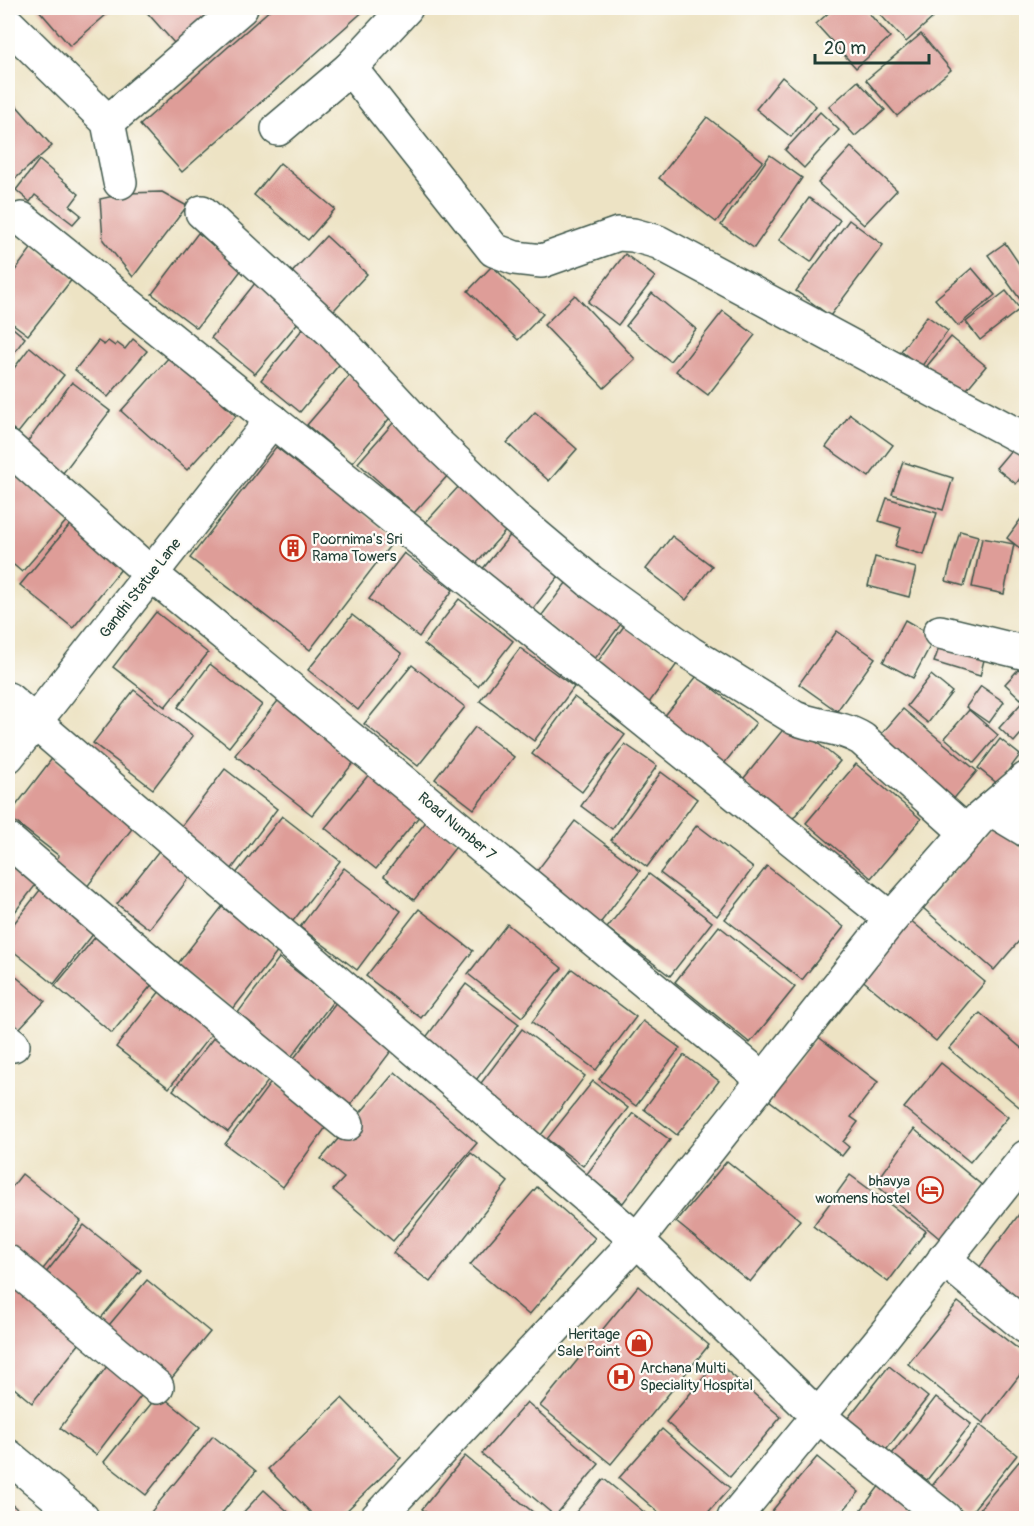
<svg xmlns="http://www.w3.org/2000/svg" width="1034" height="1526" font-family="Pangolin,sans-serif">
<style>
.building{fill:#de9d98}
.lines{fill:none;stroke-linecap:round;stroke-linejoin:round}
.minor-casing{stroke:#3e564a;stroke-width:36}
.minor{stroke:#fff;stroke-width:33}
.labels{text-anchor:middle;stroke-width:4.5;stroke-linejoin:round;paint-order:stroke}
.poi-label{font-size:15px;fill:#1f3d34;stroke:#fdfcf7;text-anchor:start}
.street-label{font-size:15px;fill:#1f3d34;stroke:#fdfcf7}
</style>
<rect width="100%" height="100%" fill="#fdfcf7"/>
<filter id="ink" filterUnits="userSpaceOnUse"><feTurbulence type="fractalNoise" baseFrequency=".0167" numOctaves="2"/><feDisplacementMap in="SourceGraphic" scale="12" xChannelSelector="R" yChannelSelector="G"/><feConvolveMatrix kernelMatrix="1 2 1 2 8 2 1 2 1" color-interpolation-filters="sRGB"/></filter>
<filter id="wash" filterUnits="userSpaceOnUse"><feTurbulence type="fractalNoise" baseFrequency=".008" numOctaves="4" result="noise"/><feDisplacementMap in="SourceGraphic" scale="24" xChannelSelector="R" yChannelSelector="G"/><feGaussianBlur stdDeviation="1.35" result="paint"/><feColorMatrix in="noise" values="0 0 0 0 0 0 0 0 0 0 0 0 0 0 0 0 0 1.4 0 .05"/><feComposite in="paint" operator="in"/></filter>
<g filter="url(#wash)">
<rect width="100%" height="100%" fill="#ede3c4"/>
<g id="blocks">
<!-- building -->
<g class="building">
<polygon points="37,8 114,8 70,46"/>
<polygon points="143,8 218,8 175,44"/>
<polygon points="272,8 367,8 182,172 140,125"/>
<polygon points="834,8 864,8 890,37 856,68 816,24"/>
<polygon points="874,8 944,8 906,42"/>
<polygon points="921,34 951,70 897,116 866,80"/>
<polygon points="782,77 816,106 791,137 756,109"/>
<polygon points="858,81 885,110 855,136 829,107"/>
<polygon points="8,96 52,146 8,185"/>
<polygon points="820,112 839,130 804,168 785,150"/>
<polygon points="707,117 763,161 716,222 659,178"/>
<polygon points="851,147 897,190 864,225 818,183"/>
<polygon points="770,155 802,178 754,248 721,225"/>
<polygon points="39,160 79,194 70,206 81,215 73,224 35,195 30,202 16,190"/>
<polygon points="280,163 335,209 308,240 254,195"/>
<polygon points="162,192 187,206 133,277 103,240 100,199 127,193"/>
<polygon points="809,198 840,220 811,262 779,240"/>
<polygon points="849,220 883,245 830,316 796,291"/>
<polygon points="198,233 243,268 197,328 152,294"/>
<polygon points="326,236 367,274 325,320 284,281"/>
<polygon points="1005,243 1026,274 1026,298 1022,302 988,255"/>
<polygon points="33,246 73,278 28,335 8,320 8,280"/>
<polygon points="625,254 655,277 618,325 588,302"/>
<polygon points="492,266 543,314 518,340 468,291"/>
<polygon points="972,268 995,295 958,326 935,299"/>
<polygon points="260,277 305,314 255,374 211,338"/>
<polygon points="1006,291 1020,309 980,340 966,322"/>
<polygon points="652,293 696,329 670,361 626,326"/>
<polygon points="575,295 635,359 604,388 544,325"/>
<polygon points="723,311 755,335 708,395 676,371"/>
<polygon points="927,316 948,331 921,367 901,351"/>
<polygon points="309,321 348,354 300,412 261,380"/>
<polygon points="8,324 25,338 8,361"/>
<polygon points="951,337 986,366 962,395 927,366"/>
<polygon points="133,339 147,351 108,397 75,370 98,341 104,345 108,341 115,346 117,343 125,349"/>
<polygon points="30,347 64,375 18,433 8,425 8,376"/>
<polygon points="170,356 236,416 187,470 121,411"/>
<polygon points="350,375 394,413 352,463 307,425"/>
<polygon points="72,382 110,411 63,473 25,445"/>
<polygon points="535,412 577,449 549,481 507,443"/>
<polygon points="850,414 893,445 869,477 826,447"/>
<polygon points="393,423 450,473 414,513 358,463"/>
<polygon points="276,447 395,539 310,650 190,558"/>
<polygon points="1012,449 1026,461 1026,470 1016,484 996,468"/>
<polygon points="903,462 953,478 943,510 892,494"/>
<polygon points="11,470 68,519 22,572 8,560 8,474"/>
<polygon points="461,484 510,526 475,565 426,522"/>
<polygon points="887,498 937,513 924,555 895,546 901,528 879,521"/>
<polygon points="1026,512 1026,553 1007,538"/>
<polygon points="73,521 126,563 73,628 20,585"/>
<polygon points="960,531 978,536 964,586 946,581"/>
<polygon points="512,533 562,572 531,611 481,571"/>
<polygon points="672,536 712,566 686,600 646,569"/>
<polygon points="982,538 1014,544 1004,594 972,587"/>
<polygon points="404,553 453,590 419,637 369,599"/>
<polygon points="875,557 916,568 909,597 868,586"/>
<polygon points="569,579 624,620 594,660 539,619"/>
<polygon points="459,599 513,641 478,686 424,644"/>
<polygon points="1025,607 1026,607 1026,646 1018,644"/>
<polygon points="156,612 208,653 165,707 113,667"/>
<polygon points="352,615 402,654 358,710 308,670"/>
<polygon points="905,620 935,637 913,678 883,662"/>
<polygon points="624,626 677,664 646,707 593,668"/>
<polygon points="837,631 875,658 837,711 799,684"/>
<polygon points="941,642 985,656 980,676 934,662"/>
<polygon points="520,648 574,687 534,741 480,701"/>
<polygon points="1026,661 1026,692 1021,699 1005,684"/>
<polygon points="210,664 262,705 229,747 178,707"/>
<polygon points="412,665 465,707 418,766 364,724"/>
<polygon points="931,675 952,692 928,723 907,706"/>
<polygon points="697,676 756,723 723,765 663,718"/>
<polygon points="981,686 1004,702 989,723 966,707"/>
<polygon points="134,690 193,736 153,789 93,743"/>
<polygon points="281,697 358,757 312,815 235,755"/>
<polygon points="574,697 625,735 582,792 532,754"/>
<polygon points="1026,698 1026,728 1014,742 999,728"/>
<polygon points="903,709 977,771 946,808 872,745"/>
<polygon points="969,710 998,735 974,763 945,738"/>
<polygon points="790,721 840,761 790,822 740,783"/>
<polygon points="475,727 514,757 474,809 435,779"/>
<polygon points="1000,739 1020,755 998,784 978,768"/>
<polygon points="625,744 657,766 612,829 581,806"/>
<polygon points="54,756 138,821 86,888 53,864 59,856 8,816"/>
<polygon points="856,764 921,819 871,878 806,823"/>
<polygon points="225,769 277,809 231,870 179,829"/>
<polygon points="661,772 697,799 647,867 611,840"/>
<polygon points="370,773 421,814 376,869 325,828"/>
<polygon points="282,816 340,861 293,921 235,875"/>
<polygon points="428,819 459,843 414,900 384,876"/>
<polygon points="575,821 640,871 598,926 533,876"/>
<polygon points="697,825 753,868 717,916 660,873"/>
<polygon points="995,825 1026,853 1026,933 994,970 923,908"/>
<polygon points="161,848 193,873 149,929 117,904"/>
<polygon points="8,852 41,878 8,921"/>
<polygon points="767,866 844,927 802,980 725,919"/>
<polygon points="344,868 401,911 357,970 300,927"/>
<polygon points="649,874 712,922 670,976 607,928"/>
<polygon points="47,881 101,924 54,984 8,947 8,931"/>
<polygon points="222,907 279,950 233,1009 176,966"/>
<polygon points="419,909 473,951 421,1018 366,976"/>
<polygon points="909,919 985,982 936,1041 860,978"/>
<polygon points="507,924 562,968 522,1017 468,974"/>
<polygon points="719,926 795,987 750,1043 675,982"/>
<polygon points="101,930 159,976 112,1033 55,986"/>
<polygon points="279,958 334,1000 289,1060 234,1018"/>
<polygon points="572,969 636,1017 596,1070 532,1022"/>
<polygon points="8,970 45,1001 17,1031 8,1023"/>
<polygon points="466,984 519,1024 473,1084 421,1044"/>
<polygon points="164,986 217,1027 169,1088 116,1047"/>
<polygon points="340,997 398,1042 344,1113 289,1065"/>
<polygon points="980,1013 1026,1052 1026,1106 1023,1110 949,1049"/>
<polygon points="643,1021 680,1048 636,1106 599,1079"/>
<polygon points="522,1029 585,1076 538,1139 475,1091"/>
<polygon points="817,1036 878,1082 851,1117 858,1122 843,1142 849,1147 842,1156 769,1100"/>
<polygon points="214,1037 269,1080 228,1132 173,1090"/>
<polygon points="684,1055 719,1081 677,1135 644,1109"/>
<polygon points="941,1063 1008,1117 970,1162 904,1108"/>
<polygon points="395,1072 477,1143 393,1241 333,1190 344,1178 321,1159"/>
<polygon points="272,1081 329,1123 283,1187 225,1144"/>
<polygon points="593,1081 628,1108 583,1166 547,1139"/>
<polygon points="633,1113 670,1140 623,1203 586,1175"/>
<polygon points="914,1129 984,1187 945,1243 875,1184"/>
<polygon points="471,1153 508,1182 430,1282 393,1253"/>
<polygon points="727,1161 800,1220 750,1282 676,1222"/>
<polygon points="22,1174 81,1221 40,1273 8,1247 8,1192"/>
<polygon points="850,1175 926,1231 888,1282 813,1226"/>
<polygon points="537,1187 595,1238 529,1315 470,1265"/>
<polygon points="1023,1209 1026,1211 1026,1306 978,1269"/>
<polygon points="84,1225 141,1270 101,1318 45,1274"/>
<polygon points="147,1280 210,1332 167,1384 104,1331"/>
<polygon points="18,1285 84,1338 32,1403 8,1383 8,1299"/>
<polygon points="638,1286 709,1345 611,1464 540,1406"/>
<polygon points="958,1302 1026,1355 1026,1367 983,1423 908,1364"/>
<polygon points="111,1361 147,1388 96,1455 60,1428"/>
<polygon points="717,1362 781,1417 730,1477 666,1422"/>
<polygon points="889,1366 928,1397 879,1459 840,1428"/>
<polygon points="159,1394 200,1427 146,1495 104,1462"/>
<polygon points="936,1397 971,1424 927,1480 892,1454"/>
<polygon points="342,1398 401,1458 339,1518 316,1518 268,1469"/>
<polygon points="527,1402 599,1464 555,1516 482,1454"/>
<polygon points="980,1425 1017,1455 968,1516 931,1487"/>
<polygon points="662,1429 730,1488 703,1518 665,1518 619,1478"/>
<polygon points="213,1436 256,1471 218,1518 159,1518 151,1512"/>
<polygon points="465,1456 540,1518 433,1518 422,1509"/>
<polygon points="817,1457 859,1492 837,1518 778,1518 771,1512"/>
<polygon points="1021,1459 1026,1463 1026,1518 972,1518"/>
<polygon points="604,1479 650,1517 649,1518 571,1518"/>
<polygon points="880,1485 924,1518 855,1518"/>
<polygon points="264,1490 295,1518 238,1518"/>
<polygon points="8,1501 27,1518 8,1518"/>
</g>
</g>
</g>
<g filter="url(#ink)">
<use href="#blocks" fill-opacity="0" stroke="#3e564a" stroke-width="1.5"/>
<g class="lines">
<defs>
<g id="minor">
<polyline points="406,8 350,68 494,250 515,258 542,261 618,234 633,235 658,242 1026,440"/>
<polyline points="8,24 108,122 120,182"/>
<polyline points="108,122 241,8"/>
<polyline points="278,129 350,68"/>
<path d="M202,212L332,332L430,437L513,516L590,581L690,653L795,718C817,727 841,726 862,739L967,833"/>
<polyline points="22,219 891,919"/>
<polyline points="8,447 151,574 763,1079"/>
<polyline points="940,632 1026,653"/>
<polyline points="8,699 637,1240 817,1415 945,1518"/>
<polyline points="8,756 272,420"/>
<polyline points="991,809 1026,830"/>
<polyline points="8,840 175,983 347,1124"/>
<polyline points="8,1041 13,1045"/>
<polyline points="944,1259 1026,1327"/>
<polyline points="8,1262 157,1387"/>
<polyline points="8,1456 82,1518"/>
<polyline points="377,1518 637,1240 891,919 979,819 1026,779"/>
<polyline points="734,1518 879,1342 1026,1157"/>
</g>
</defs>
<!-- minor casing -->
<use href="#minor" class="minor-casing"/>
<!-- minor -->
<use href="#minor" class="minor"/>
</g>
</g>
<!-- icons -->
<defs>
<symbol id="building-ring" viewBox="-11 -11 22 22"><circle r="9.5" fill="#fdfcf7" stroke="#c8321e" stroke-width="1.5"/><path d="M-4-6H4V6H1V3H-1V6H-4ZM-2.5-4.3h1.7v1.8h-1.7ZM.8-4.3h1.7v1.8H.8ZM-2.5-1h1.7V.8h-1.7ZM.8-1h1.7V.8H.8Z" fill="#c8321e"/></symbol>
<symbol id="hotel-ring" viewBox="-11 -11 22 22"><circle r="9.5" fill="#fdfcf7" stroke="#c8321e" stroke-width="1.5"/><path d="M-6-4.5h1.5V1H6V5H4.5V3h-9V5H-6ZM-4 0a1.8 1.8 0 1 1 3.6 0ZM.5 0V-2.5h3Q6-2.5 6 0Z" fill="#c8321e"/></symbol>
<symbol id="shop-ring" viewBox="-11 -11 22 22"><circle r="9.5" fill="#fdfcf7" stroke="#c8321e" stroke-width="1.5"/><path d="M-5-2.5h2.3a2.7 3.5 0 0 1 5.4 0H5L5.5 6h-11ZM-1.5-2.5h3a1.5 2.3 0 0 0-3 0Z" fill="#c8321e"/></symbol>
<symbol id="hospital-ring" viewBox="-11 -11 22 22"><circle r="9.5" fill="#fdfcf7" stroke="#c8321e" stroke-width="1.5"/><path d="M-5-5h3v3.5h4V-5h3V5h-3V1.5h-4V5h-3Z" fill="#c8321e"/></symbol>
</defs>
<g fill-rule="evenodd">
<use href="#building-ring" x="278" y="533" width="30" height="30"/>
<use href="#hotel-ring" x="915" y="1175" width="30" height="30"/>
<use href="#shop-ring" x="624" y="1328" width="30" height="30"/>
<use href="#hospital-ring" x="606" y="1362" width="30" height="30"/>
</g>
<g class="labels">
<!-- poi labels -->
<g class="poi-label">
<text x="312" y="544">Poornima's Sri<tspan x="312" dy="17">Rama Towers</tspan></text>
<text x="910" y="1186" text-anchor="end">bhavya<tspan x="910" dy="17">womens hostel</tspan></text>
<text x="620" y="1339" text-anchor="end">Heritage<tspan x="620" dy="17">Sale Point</tspan></text>
<text x="640" y="1373">Archana Multi<tspan x="640" dy="17">Speciality Hospital</tspan></text>
</g>
<!-- street labels -->
<g class="street-label">
<text transform="translate(140 588) rotate(-52)" y="5">Gandhi Statue Lane</text>
<text transform="translate(457 826) rotate(40)" y="5">Road Number 7</text>
</g>
</g>
<!-- margin -->
<rect width="1034" height="1526" fill="none" stroke="#fdfcf7" stroke-width="30"/>
<!-- scale -->
<path d="M815 54v9h114v-9" fill="none" stroke="#1f3d34" stroke-width="3"/>
<text x="824" y="54" font-size="18" fill="#1f3d34" stroke="#fdfcf7" stroke-width="4.5" paint-order="stroke">20 m</text>
</svg>
